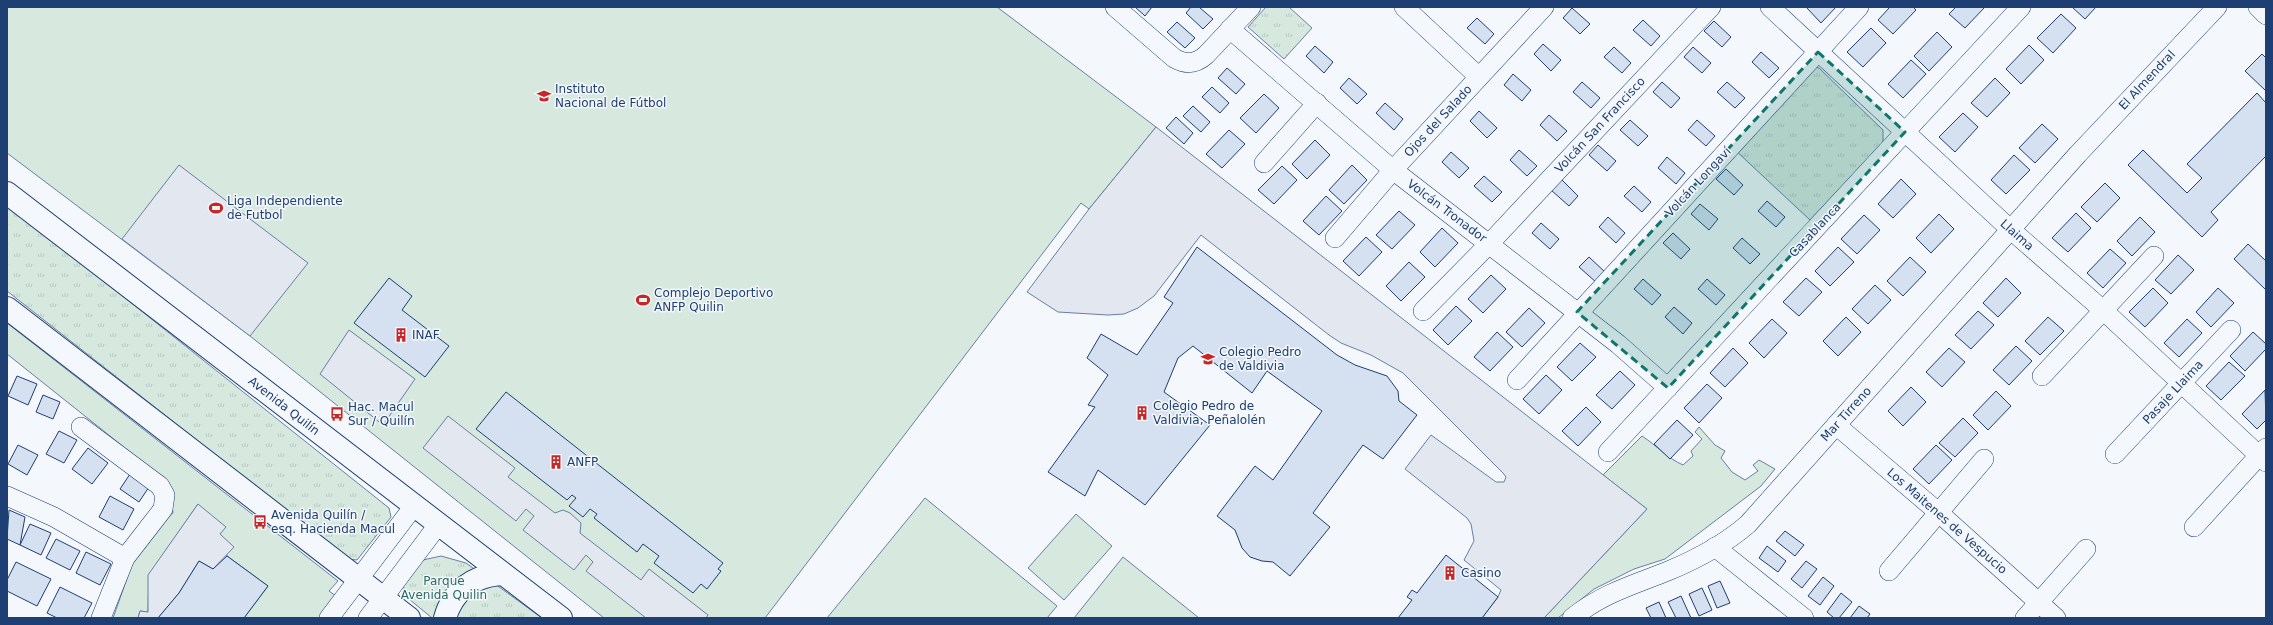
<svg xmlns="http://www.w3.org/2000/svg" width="2273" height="625" font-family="'DejaVu Sans',sans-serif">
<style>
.green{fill:#d7e8df;stroke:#687fa3}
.park{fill:url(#park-tufts);stroke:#687fa3}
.parking{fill:#e3e8f0;stroke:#687fa3}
.building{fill:#d5e0f0;stroke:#1d3f73}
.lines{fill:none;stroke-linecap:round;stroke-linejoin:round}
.minor-casing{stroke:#1d3f73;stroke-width:20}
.major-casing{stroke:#1d3f73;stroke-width:24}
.minor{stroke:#f4f7fb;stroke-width:19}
.major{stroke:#f4f7fb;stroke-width:22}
.marked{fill:#0f766e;fill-opacity:0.2;stroke:#0f766e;stroke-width:3;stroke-dasharray:8 5;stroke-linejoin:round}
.labels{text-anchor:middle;stroke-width:3;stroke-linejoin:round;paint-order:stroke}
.street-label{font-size:12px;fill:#1d3f73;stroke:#f4f7fb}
.poi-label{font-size:12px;fill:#1d3f73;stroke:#f4f7fb;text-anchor:start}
.park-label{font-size:12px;fill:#2c6c60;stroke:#f4f7fb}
</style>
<defs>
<pattern id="park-tufts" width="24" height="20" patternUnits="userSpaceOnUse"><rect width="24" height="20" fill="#d7e8df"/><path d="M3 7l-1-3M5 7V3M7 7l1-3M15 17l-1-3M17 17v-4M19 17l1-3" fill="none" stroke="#b8c8c3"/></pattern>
</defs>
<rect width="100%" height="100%" fill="#f4f7fb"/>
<!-- green -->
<g class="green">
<polygon points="7,7 997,7 1156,127 1089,209 1081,203 765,618 604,618 250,336 7,153"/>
<polygon points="7,323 338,581 329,591 340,599 325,618 244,618 268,586 227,556 220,533 198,504 149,575 148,612 140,611 138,618 113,618 135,556 155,525 173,513 169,483 7,354"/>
<path d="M1699,427L1715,445L1725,451L1721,458L1732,472L1745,480L1758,471L1753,465L1759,460L1775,469L1761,486L1665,559L1634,569L1594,589L1558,618H1544L1647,509L1603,475L1642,436C1656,445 1667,458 1683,465L1693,456L1691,451L1702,439L1695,432Z"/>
<polygon points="925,498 1057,606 1047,618 827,618"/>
<polygon points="1076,514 1112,546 1064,600 1028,568"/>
<polygon points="1123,557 1199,618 1074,618"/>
</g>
<!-- park -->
<g class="park">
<polygon points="1266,7 1289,7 1312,28 1284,59 1248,27"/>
<polygon points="1811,66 1819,68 1883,130 1883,142 1810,220 1734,149"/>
<polygon points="7,204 389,508 391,517 357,560 348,559 7,291"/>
<polygon points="441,556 466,563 542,618 432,618 409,599 405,594 403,584 423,560"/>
</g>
<!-- parking -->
<g class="parking">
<polygon points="1156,127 1647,509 1544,618 1482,618 1498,597 1501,590 1464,560 1474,541 1471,524 1467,518 1405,469 1431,435 1496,482 1504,482 1506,477 1503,473 1403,373 1371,355 1341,343 1329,335 1201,235 1154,296 1138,308 1124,314 1108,315 1058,312 1027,292 1089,209"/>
<polygon points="179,165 308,263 250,336 122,239"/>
<polygon points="349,330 415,379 383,425 320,374"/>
<polygon points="448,416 515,468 508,477 555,513 563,510 570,513 581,523 580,533 641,580 649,569 708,615 706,618 646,618 586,571 593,562 586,555 574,570 523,530 534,516 526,509 516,521 423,448"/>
<polygon points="198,504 226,527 220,534 234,547 213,569 199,561 179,593 158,618 138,618 140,611 148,612 148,575"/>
</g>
<!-- building -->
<g class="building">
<polygon points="1135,7 1152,7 1145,16"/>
<polygon points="1191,7 1199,7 1213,19 1203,29 1186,13"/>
<polygon points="1806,7 1836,7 1821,23"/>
<polygon points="1890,7 1913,7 1916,10 1893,34 1878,20"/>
<polygon points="1956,7 1985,7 1965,28 1949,14"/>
<polygon points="2072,7 2096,7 2085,19"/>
<polygon points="1572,8 1590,24 1580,34 1563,18"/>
<polygon points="2061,14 2076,28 2053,53 2037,38"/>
<polygon points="1477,18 1494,34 1485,44 1467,28"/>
<polygon points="1643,20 1660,36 1651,46 1633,30"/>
<polygon points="1714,21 1731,37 1722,47 1704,31"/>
<polygon points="1177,22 1195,38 1185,48 1167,32"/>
<polygon points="1871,28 1886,43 1863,67 1847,52"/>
<polygon points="1937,32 1952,47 1929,71 1914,56"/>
<polygon points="1543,44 1561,60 1551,71 1534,54"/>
<polygon points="2029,45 2044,60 2021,84 2006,69"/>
<polygon points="1315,46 1333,62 1324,73 1306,56"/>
<polygon points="1614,47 1631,63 1622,73 1604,57"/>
<polygon points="1693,47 1711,63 1702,73 1684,57"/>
<polygon points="1761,52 1779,68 1769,78 1752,62"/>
<polygon points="2262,54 2266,58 2266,91 2245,71"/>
<polygon points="1911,60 1926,74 1903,98 1888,84"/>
<polygon points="1227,68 1245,84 1236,94 1218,78"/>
<polygon points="1513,74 1531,90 1522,101 1504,85"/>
<polygon points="1349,78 1367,94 1357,104 1340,88"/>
<polygon points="1995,78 2010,93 1987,117 1971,103"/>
<polygon points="1582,82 1600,98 1591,108 1573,92"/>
<polygon points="1662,82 1680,98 1671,108 1653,92"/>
<polygon points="1727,82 1745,98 1735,108 1717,92"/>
<polygon points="1212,87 1229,103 1220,113 1202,97"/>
<polygon points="2257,93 2266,103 2266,156 2211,212 2218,220 2202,237 2128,165 2143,150 2187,193 2202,178 2187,164"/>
<polygon points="1264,94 1279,108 1256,133 1240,118"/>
<polygon points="1385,103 1403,119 1394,130 1376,113"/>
<polygon points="1193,106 1210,122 1201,132 1183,116"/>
<polygon points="1479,111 1497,128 1487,138 1470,121"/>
<polygon points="1963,113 1978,127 1955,152 1939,137"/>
<polygon points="1549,115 1567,131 1557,141 1540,125"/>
<polygon points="1176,117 1193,133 1184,144 1166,128"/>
<polygon points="1630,120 1648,136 1638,146 1620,130"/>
<polygon points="1697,120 1715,136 1706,146 1688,130"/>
<polygon points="2042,124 2058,139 2035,163 2019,148"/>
<polygon points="1229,130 1245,144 1222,168 1206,154"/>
<polygon points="1315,140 1330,155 1307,179 1292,164"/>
<polygon points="1598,145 1616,161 1607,171 1589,155"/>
<polygon points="1519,150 1537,166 1527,176 1510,160"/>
<polygon points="1451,152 1469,168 1459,178 1442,162"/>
<polygon points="2014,155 2030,170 2006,194 1991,180"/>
<polygon points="1667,157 1685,173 1676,184 1658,168"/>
<polygon points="1352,165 1367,180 1344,204 1329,190"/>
<polygon points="1282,166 1297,180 1274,204 1258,190"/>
<polygon points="1726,169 1743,185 1734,195 1716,179"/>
<polygon points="1484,176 1502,192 1492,202 1474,186"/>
<polygon points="1561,179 1578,196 1569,206 1551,190"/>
<polygon points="1901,179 1916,194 1893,218 1878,204"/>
<polygon points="2105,183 2120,198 2097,222 2081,207"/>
<polygon points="1634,186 1651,202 1642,212 1624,196"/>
<polygon points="1326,196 1342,211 1319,235 1303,221"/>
<polygon points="1767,201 1785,217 1776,227 1758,211"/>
<polygon points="1700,204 1718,219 1709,230 1691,214"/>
<polygon points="1399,211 1415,225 1392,249 1376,235"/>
<polygon points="2076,213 2091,228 2068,252 2052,238"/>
<polygon points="1939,214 1954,229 1931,253 1916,238"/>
<polygon points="1864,215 1880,230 1857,254 1841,239"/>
<polygon points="1608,217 1625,233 1616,243 1599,227"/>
<polygon points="2140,217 2155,232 2132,256 2117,241"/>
<polygon points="1541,223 1559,239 1550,249 1532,233"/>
<polygon points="1442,228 1458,243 1435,267 1420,252"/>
<polygon points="1673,233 1690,249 1681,259 1663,243"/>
<polygon points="1366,237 1382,252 1359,276 1343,261"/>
<polygon points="1742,238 1760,254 1750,264 1733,248"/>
<polygon points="2248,244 2266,261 2266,290 2234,259"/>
<polygon points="1197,247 1337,355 1355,365 1387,376 1398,391 1399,401 1417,415 1383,459 1363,445 1313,513 1330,527 1290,576 1273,562 1262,561 1250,557 1242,548 1235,530 1217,516 1255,466 1273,480 1322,411 1267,371 1252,393 1193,346 1178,358 1164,392 1210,425 1145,505 1098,470 1085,496 1048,472 1095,407 1088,405 1108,375 1087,358 1101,334 1137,355 1173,303 1164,297"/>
<polygon points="1838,247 1854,262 1830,286 1815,271"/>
<polygon points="2110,249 2126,263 2103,288 2087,273"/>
<polygon points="2178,255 2194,270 2171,294 2155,280"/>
<polygon points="1589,257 1606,273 1597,283 1579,267"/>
<polygon points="1910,257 1926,272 1903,296 1887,281"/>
<polygon points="1409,262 1425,277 1401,301 1386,286"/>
<polygon points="1491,275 1506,289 1483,313 1468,299"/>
<polygon points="389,278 412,296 402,310 449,346 425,377 354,323"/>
<polygon points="1806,278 1822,292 1799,316 1783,302"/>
<polygon points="2006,278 2021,293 1998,317 1983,303"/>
<polygon points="1643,279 1661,295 1652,305 1634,289"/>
<polygon points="1707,279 1725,295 1716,305 1698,289"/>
<polygon points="1875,285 1891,300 1868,324 1852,309"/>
<polygon points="2153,288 2168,303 2145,327 2129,312"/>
<polygon points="2218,288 2234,303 2211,327 2196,312"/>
<polygon points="1456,306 1472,321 1448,345 1433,330"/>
<polygon points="1674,307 1692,323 1683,334 1665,317"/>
<polygon points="1529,308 1545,323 1522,347 1506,332"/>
<polygon points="1978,311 1994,325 1971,349 1955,335"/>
<polygon points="1846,317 1861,332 1838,356 1823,341"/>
<polygon points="2048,317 2064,331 2040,355 2025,341"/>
<polygon points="1772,319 1787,333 1764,358 1749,343"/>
<polygon points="2187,319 2202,333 2179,357 2164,343"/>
<polygon points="1497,332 1513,347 1490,371 1474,357"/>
<polygon points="2253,332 2266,344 2266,349 2245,371 2230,356"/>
<polygon points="1580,343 1596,357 1572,381 1557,367"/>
<polygon points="2016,346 2032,361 2009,385 1993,370"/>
<polygon points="1733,348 1748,363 1725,387 1710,373"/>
<polygon points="1949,348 1965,362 1942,387 1926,372"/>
<polygon points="2229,362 2245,376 2221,400 2206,386"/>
<polygon points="1620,371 1635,385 1612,409 1596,395"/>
<polygon points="1546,375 1562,390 1539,414 1523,399"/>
<polygon points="17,376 37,384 28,405 8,396"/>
<polygon points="1707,384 1722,398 1699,423 1684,408"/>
<polygon points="1911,387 1926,402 1903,426 1888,411"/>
<polygon points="2265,390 2266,420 2257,429 2242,414"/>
<polygon points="1996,391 2011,406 1988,430 1973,415"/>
<polygon points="506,392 723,563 718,569 721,571 707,589 701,584 693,593 654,563 659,556 643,544 637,552 594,518 597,514 590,509 583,517 569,506 576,498 572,495 567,500 476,429"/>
<polygon points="43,395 60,402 53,419 36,412"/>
<polygon points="1586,407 1601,422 1578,446 1562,431"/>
<polygon points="1963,418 1978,433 1955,457 1939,443"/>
<polygon points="1677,420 1693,435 1670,459 1654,444"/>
<polygon points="59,431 77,440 64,463 46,454"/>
<polygon points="18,445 38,455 27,475 8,464"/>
<polygon points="1936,445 1952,460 1929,484 1913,469"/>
<polygon points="88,448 108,463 92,484 72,469"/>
<polygon points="130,474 149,487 139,502 120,489"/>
<polygon points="110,496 134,509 123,530 99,517"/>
<polygon points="9,510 25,517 20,545 7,539"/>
<polygon points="30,524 51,533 41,555 20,545"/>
<polygon points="1785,531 1804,545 1795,556 1776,541"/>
<polygon points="56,539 80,551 70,570 46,558"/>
<polygon points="1767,546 1786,561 1778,572 1759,558"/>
<polygon points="86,552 111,564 100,585 76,573"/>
<polygon points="1446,555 1498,597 1482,618 1398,618 1412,600 1407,597 1412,590 1417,593"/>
<polygon points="227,556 268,586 244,618 158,618 179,593 199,561 213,569"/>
<polygon points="1806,561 1817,569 1802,588 1791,579"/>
<polygon points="16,562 51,579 37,606 7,591 7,580"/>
<polygon points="1823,577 1834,586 1820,605 1808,596"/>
<polygon points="1720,581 1730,603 1717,608 1708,586"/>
<polygon points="60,587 92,603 84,618 57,618 47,613"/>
<polygon points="1702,588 1712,610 1699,616 1689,594"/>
<polygon points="1841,593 1852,602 1839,618 1834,618 1827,612"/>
<polygon points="1681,596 1691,618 1676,618 1668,602"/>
<polygon points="1659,602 1666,618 1651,618 1646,608"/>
<polygon points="1859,606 1870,614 1867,618 1850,618"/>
</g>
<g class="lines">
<defs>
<g id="minor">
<path d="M1115,7L1174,58C1186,65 1196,64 1206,55L1251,7"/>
<polyline points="1404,7 1479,77"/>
<polyline points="1770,7 2010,229 2103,310 2266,462"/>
<polyline points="2258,7 2266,15"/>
<polyline points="1230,29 1393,170 1618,344 1668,388"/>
<polyline points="1264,163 1317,103"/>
<polyline points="1335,238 1393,170 1544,7"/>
<polyline points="1423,311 1489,244 1711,7"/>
<polyline points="2042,376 2154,256"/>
<polyline points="1517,380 1859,7"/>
<polyline points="1836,425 1938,512 2056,618"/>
<polyline points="81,427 160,486 165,495 163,509 125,558 101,618"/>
<polyline points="1608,452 2021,7"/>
<polyline points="2115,454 2231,330"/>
<polyline points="7,496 54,517 125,558"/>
<polyline points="2194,527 2266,448"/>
<polyline points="1715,547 1804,618"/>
<polyline points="1889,571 1984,459"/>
<polyline points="329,618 414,506"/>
<polyline points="368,618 438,525"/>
<path d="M1572,618C1603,593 1633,585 1668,571C1697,559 1725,544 1748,524L2078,154L2217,7"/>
<polyline points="2025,618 2086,549"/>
</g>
<g id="major">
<polyline points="7,193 561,618"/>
<polyline points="7,308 409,618"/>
<path d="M445,618C453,590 473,576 501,574"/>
</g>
</defs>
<!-- minor casing -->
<use href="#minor" class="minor-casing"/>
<!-- major casing -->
<use href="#major" class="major-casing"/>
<!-- minor -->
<use href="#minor" class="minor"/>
<!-- major -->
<use href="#major" class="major"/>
</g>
<!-- marked area -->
<path class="marked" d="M1818,52L1905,132L1668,388L1577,312Z"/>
<!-- icons -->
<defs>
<symbol id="university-bare" viewBox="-9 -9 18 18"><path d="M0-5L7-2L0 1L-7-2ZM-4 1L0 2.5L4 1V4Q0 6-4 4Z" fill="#c62828" stroke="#f4f7fb" stroke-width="2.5" paint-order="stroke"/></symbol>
<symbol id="stadium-bare" viewBox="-9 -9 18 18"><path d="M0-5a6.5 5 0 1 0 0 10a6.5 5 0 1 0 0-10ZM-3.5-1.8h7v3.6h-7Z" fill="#c62828" stroke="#f4f7fb" stroke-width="2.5" paint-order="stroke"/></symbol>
<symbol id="building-bare" viewBox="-9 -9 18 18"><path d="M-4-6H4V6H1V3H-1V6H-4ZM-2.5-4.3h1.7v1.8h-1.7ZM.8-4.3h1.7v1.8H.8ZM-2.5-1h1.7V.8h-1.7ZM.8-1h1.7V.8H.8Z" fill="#c62828" stroke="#f4f7fb" stroke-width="2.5" paint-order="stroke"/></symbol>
<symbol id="school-bare" viewBox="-9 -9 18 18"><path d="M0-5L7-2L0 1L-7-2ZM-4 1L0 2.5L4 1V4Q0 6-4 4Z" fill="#c62828" stroke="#f4f7fb" stroke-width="2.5" paint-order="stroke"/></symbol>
<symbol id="bus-bare" viewBox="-9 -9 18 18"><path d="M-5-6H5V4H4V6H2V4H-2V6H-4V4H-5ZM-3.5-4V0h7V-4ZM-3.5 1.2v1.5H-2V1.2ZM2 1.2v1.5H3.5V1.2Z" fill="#c62828" stroke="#f4f7fb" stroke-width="2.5" paint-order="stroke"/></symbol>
</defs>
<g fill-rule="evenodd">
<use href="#university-bare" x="534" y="86" width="20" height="20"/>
<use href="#stadium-bare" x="206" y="198" width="20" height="20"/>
<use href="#stadium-bare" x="633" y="290" width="20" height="20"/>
<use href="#building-bare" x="391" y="325" width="20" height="20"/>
<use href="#school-bare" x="1198" y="349" width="20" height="20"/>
<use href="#building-bare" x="1132" y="403" width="20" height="20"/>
<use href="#bus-bare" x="327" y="404" width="20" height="20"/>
<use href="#building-bare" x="546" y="452" width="20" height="20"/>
<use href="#bus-bare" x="250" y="512" width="20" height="20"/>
<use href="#building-bare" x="1440" y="563" width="20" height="20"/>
</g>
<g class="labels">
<!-- street labels -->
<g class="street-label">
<text transform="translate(2147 80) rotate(-47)" y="4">El Almendral</text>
<text transform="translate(1438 121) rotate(-47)" y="4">Ojos del Salado</text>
<text transform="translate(1600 125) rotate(-47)" y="4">Volcán San Francisco</text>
<text transform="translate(1698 182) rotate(-47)" y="4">Volcán Longaví</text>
<text transform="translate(1447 211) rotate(37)" y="4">Volcán Tronador</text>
<text transform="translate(1815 230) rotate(-47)" y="4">Casablanca</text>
<text transform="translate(2017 235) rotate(42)" y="4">Llaima</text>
<text transform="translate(2173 392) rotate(-47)" y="4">Pasaje Llaima</text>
<text transform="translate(284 406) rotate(38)" y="4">Avenida Quilín</text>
<text transform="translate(1846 414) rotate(-48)" y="4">Mar Tirreno</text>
<text transform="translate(1947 521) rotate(41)" y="4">Los Maitenes de Vespucio</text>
</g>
<!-- poi labels -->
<g class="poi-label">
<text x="555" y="93">Instituto<tspan x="555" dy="14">Nacional de Fútbol</tspan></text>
<text x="227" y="205">Liga Independiente<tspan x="227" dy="14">de Futbol</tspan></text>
<text x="654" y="297">Complejo Deportivo<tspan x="654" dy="14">ANFP Quilin</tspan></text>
<text x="412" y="339">INAF</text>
<text x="1219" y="356">Colegio Pedro<tspan x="1219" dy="14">de Valdivia</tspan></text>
<text x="1153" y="410">Colegio Pedro de<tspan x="1153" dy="14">Valdivia, Peñalolén</tspan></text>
<text x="348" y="411">Hac. Macul<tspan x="348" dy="14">Sur / Quilín</tspan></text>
<text x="567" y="466">ANFP</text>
<text x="271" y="519">Avenida Quilín /<tspan x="271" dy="14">esq. Hacienda Macul</tspan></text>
<text x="1461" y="577">Casino</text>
</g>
<!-- park labels -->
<g class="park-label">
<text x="444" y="585">Parque<tspan x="444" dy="14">Avenida Quilin</tspan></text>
</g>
</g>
<!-- border -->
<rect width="2273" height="625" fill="none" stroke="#1d3f73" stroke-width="16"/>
</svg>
